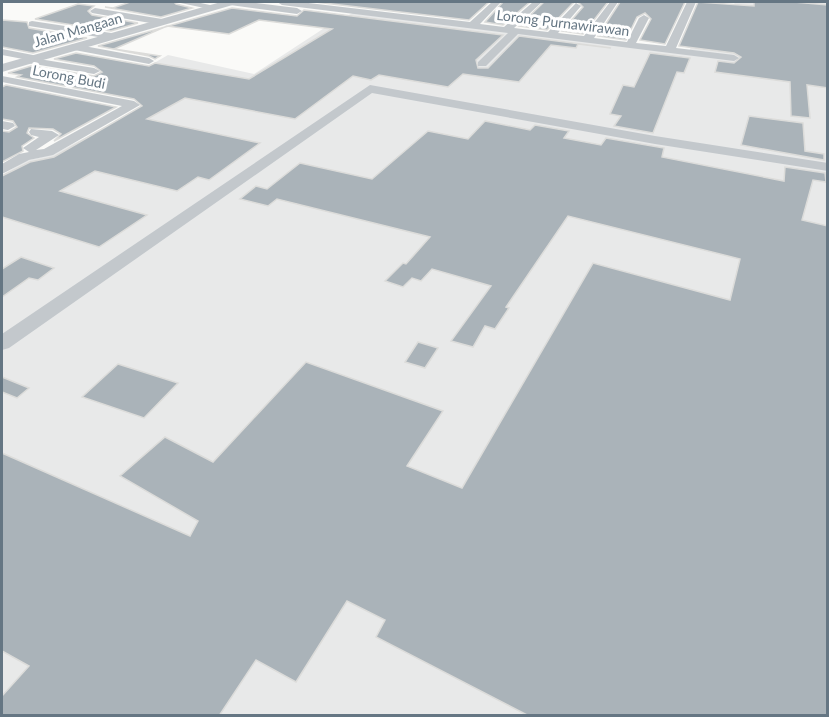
<svg xmlns="http://www.w3.org/2000/svg" width="829" height="717" font-family="Lato,sans-serif">
<style>
.built{fill:#e8e9e9}
.building{fill:#aab3b9;stroke:#dcdcda;stroke-width:1.5}
.lines{fill:none;stroke-linecap:round;stroke-linejoin:round}
.minor{fill:#c3c8cc;fill-rule:evenodd}
.tertiary{fill:#c3c8cc;fill-rule:evenodd}
.labels{text-anchor:middle;stroke-width:6;stroke-linejoin:round;paint-order:stroke}
.far-street-label{font-size:14px;fill:#657683;stroke:#fff}
</style>
<rect width="100%" height="100%" fill="#fafaf8"/>
<!-- built -->
<polygon class="built" points="735,2 827,2 827,715 2,716 2,175 25,161 54,154 160,98 149,66 168,55 254,74 332,23 359,10 689,51 712,5 733,7"/>
<!-- building -->
<g class="building">
<polygon points="130,2 174,2 176,4 192,8 161,17 105,7 113,8"/>
<polygon points="315,2 489,2 469,20"/>
<polygon points="503,2 530,2 503,25 485,22"/>
<polygon points="544,2 574,2 547,30 519,26"/>
<polygon points="578,2 608,2 583,34 562,31 583,7"/>
<polygon points="620,2 685,2 665,44 640,40 651,19 645,13 637,17 626,40 598,36"/>
<polygon points="698,2 754,6 754,2 794,2 828,5 828,88 807,85 810,118 791,116 790,82 715,72 718,61 734,63 741,57 734,53 679,46"/>
<polygon points="78,4 94,6 88,11 92,15 138,23 111,31 35,19"/>
<polygon points="232,8 297,16 304,10 503,35 476,60 478,68 488,68 519,36 611,48 578,44 576,48 551,45 519,82 463,74 448,87 379,75 371,80 353,76 295,119 185,98 147,119 260,143 209,180 198,177 177,191 95,171 60,191 147,215 99,247 2,217 2,176 30,162 54,157 142,106 134,99 17,77 21,75 8,73 31,66 94,76 102,72 94,66 54,59 76,53 149,66 155,63 249,79 332,29 259,20 229,34 167,26 114,49 160,56 155,59 149,56 98,46"/>
<polygon points="2,20 27,22 29,28 87,38 33,53 2,47"/>
<polygon points="650,53 690,58 684,73 677,72 653,133 614,126 621,116 610,114 623,85 634,87"/>
<polygon points="6,85 116,107 54,141 61,134 53,129 29,128 27,133 34,138 22,146 23,151 2,162 2,131 9,132 17,127 13,121 2,119 2,87"/>
<polygon points="749,116 803,123 805,151 824,154 824,160 741,145"/>
<polygon points="485,121 530,130 535,125 569,131 564,138 601,145 606,138 664,148 662,157 784,181 785,167 825,173 826,182 813,180 802,220 828,226 828,716 529,716 376,637 385,620 347,601 296,682 256,660 219,716 2,716 2,696 29,666 2,651 2,453 190,536 198,521 120,476 165,437 213,462 306,362 443,411 407,466 462,488 593,263 730,300 740,259 568,216 506,307 509,308 495,329 485,326 473,347 451,341 491,286 432,269 421,281 412,278 403,287 385,281 403,263 406,264 430,237 277,199 268,206 240,199 256,186 267,189 300,163 372,179 428,131 468,139"/>
<polygon points="21,257 54,268 38,280 29,278 2,297 2,269"/>
<polygon points="418,342 438,348 425,368 405,362"/>
<polygon points="118,364 178,383 144,418 82,397"/>
<polygon points="2,377 29,388 17,398 2,392"/>
</g>
<g class="lines">
<!-- minor -->
<g class="minor">
<polygon points="176,2 196,2 219,7 214,10"/>
<polygon points="225,2 247,2 297,8 302,11 297,14 230,5"/>
<polygon points="277,2 300,2 470,22 492,2 501,2 480,24 504,27 533,2 542,2 514,28 548,32 576,3 581,6 558,33 584,36 610,2 618,2 594,38 627,42 639,18 644,15 649,18 636,43 666,46 687,2 696,2 676,48 734,55 739,58 734,61 518,34 486,66 478,66 478,62 508,33 282,5"/>
<polygon points="95,8 162,19 167,22 162,25 92,13 90,11"/>
<polygon points="32,21 111,33 116,36 111,39 29,26 29,22"/>
<polygon points="73,44 149,58 154,61 149,64 69,49 68,47"/>
<polygon points="2,49 38,56 39,59 94,68 100,71 94,74 28,63 23,59 2,55"/>
<polygon points="2,76 134,101 140,105 53,155 29,160 2,174 2,164 19,154 29,152 23,148 39,137 31,135 29,132 31,129 52,131 59,135 36,150 44,149 122,106 2,82"/>
<polygon points="370,85 655,136 828,163 828,171 655,144 372,93 9,348 2,350 2,334"/>
<polygon points="2,121 13,123 15,126 8,130 2,129"/>
</g>
<!-- tertiary -->
<polygon class="tertiary" points="221,2 238,2 236,4 2,72 2,64"/>
</g>
<g class="labels">
<!-- far-street labels -->
<g class="far-street-label">
<text transform="translate(563 23) rotate(7)" y="5">Lorong Purnawirawan</text>
<text transform="translate(78 30) rotate(-16)" y="5">Jalan Mangaan</text>
<text transform="translate(69 77) rotate(11)" y="5">Lorong Budi</text>
</g>
</g>
<!-- border -->
<rect width="829" height="717" fill="none" stroke="#657683" stroke-width="6"/>
</svg>
